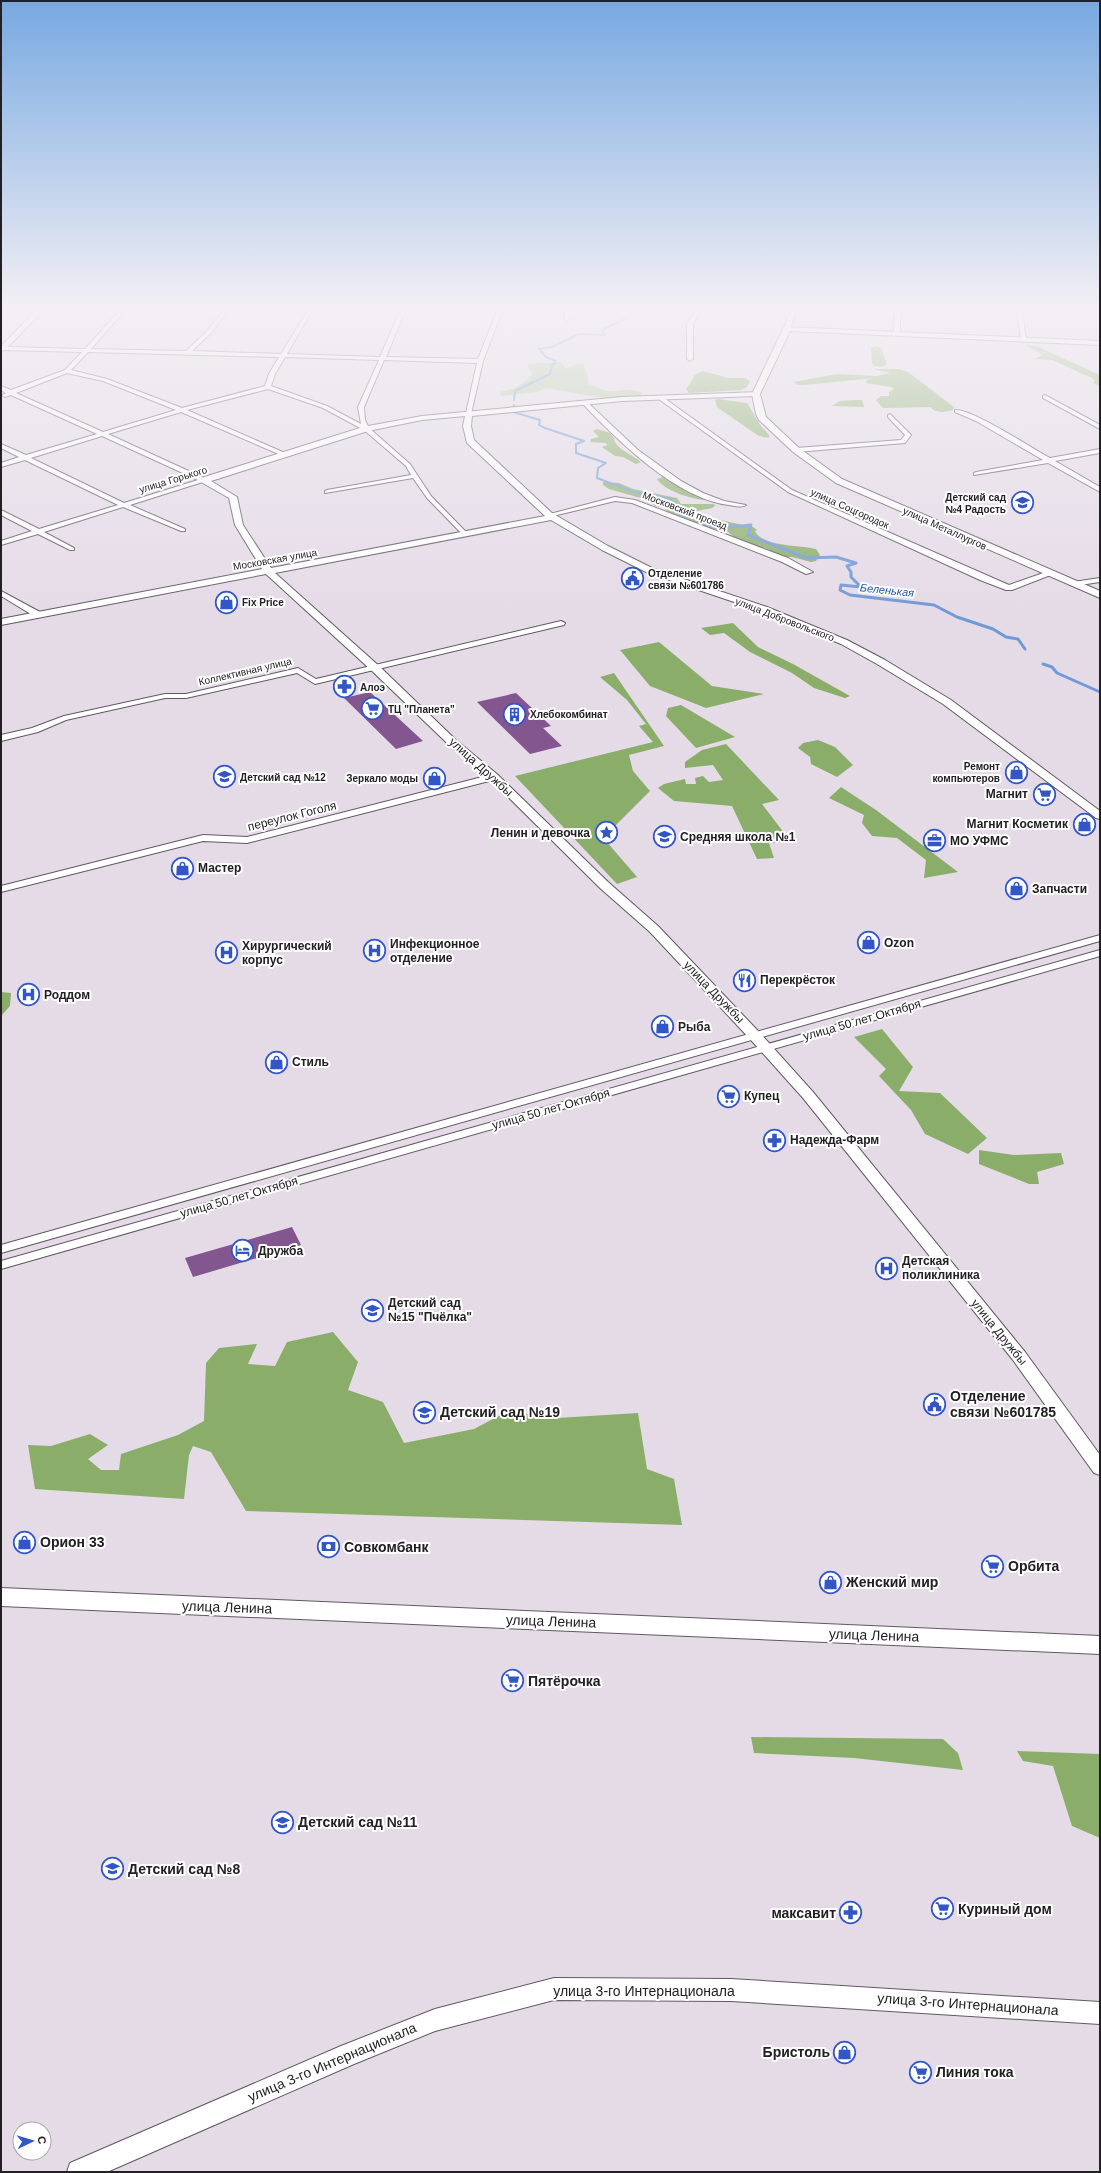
<svg xmlns="http://www.w3.org/2000/svg" width="1101" height="2173" font-family="Helvetica,sans-serif">
<style>
.green{fill:#b3cb9e}
.forest{fill:#8aae69}
.lines{fill:none;stroke-linecap:round;stroke-linejoin:round}
.stream-far1{stroke:#6f99d7;stroke-width:2}
.stream{stroke:#6f99d7;stroke-width:3}
.building{fill:#845690}
.minor-casing{stroke:#605862;stroke-width:2}
.tertiary-casing{stroke:#605862;stroke-width:2}
.secondary-casing{stroke:#605862;stroke-width:2}
.minor{fill:#fff;fill-rule:evenodd}
.tertiary{fill:#fff;fill-rule:evenodd}
.secondary{fill:#fff;fill-rule:evenodd}
.labels{text-anchor:middle;stroke-width:4;stroke-linejoin:round;paint-order:stroke}
.far-street-label{font-size:10px;fill:#232024;stroke:#fff}
.far-poi-label{font-size:10px;font-weight:bold;fill:#232024;stroke:#fff;text-anchor:start}
.far-water-label{font-size:11px;font-style:italic;fill:#2256a1;stroke:#fff}
.street-label{font-size:12px;fill:#232024;stroke:#fff}
.poi-label{font-size:12px;font-weight:bold;fill:#232024;stroke:#fff;text-anchor:start}
.near-poi-label{font-size:14px;font-weight:bold;fill:#232024;stroke:#fff;text-anchor:start}
.near-street-label{font-size:14px;fill:#232024;stroke:#fff}
</style>
<rect width="100%" height="100%" fill="#e5dbe7"/>
<!-- green -->
<path class="green" d="M561,362L565,368L583,363L588,378V384C595,385 600,390 606,391C618,393 631,386 642,393L640,396L603,398L546,388L537,392L501,396L500,392C514,389 523,386 532,374L527,364Z"/>
<!-- forest -->
<g class="forest">
<polygon points="1024,345 1036,346 1100,375 1100,386 1093,383 1095,381 1092,378 1052,360 1034,359 1043,355"/>
<polygon points="876,346 881,348 887,364 882,367 874,366 872,363 871,347"/>
<path d="M874,369H899L908,372L954,407L953,410C945,412 935,414 931,407L883,408L876,400L881,396H889V392L894,389L891,387L866,383L867,380L874,378L804,385H798L794,382L837,374L876,376L890,373Z"/>
<path d="M703,371L728,378H745L750,381L747,387L741,390L689,393L686,389C694,381 690,375 703,371Z"/>
<polygon points="718,399 747,403 761,426 769,435 769,438 759,436 724,412 717,407 715,400"/>
<polygon points="856,400 862,400 864,407 832,406 840,401"/>
<path d="M597,429L610,433L614,438C614,448 633,455 641,462L636,464L623,457L615,456L602,447L607,445L606,443L590,442L591,439L599,437L593,431Z"/>
<path d="M663,477L706,500C693,500 663,490 657,479Z"/>
<path d="M603,482L619,483L633,489L677,498L681,504H714L715,506L712,508L686,513L689,517L698,520L715,519L753,527L757,530L755,531C762,547 801,545 816,549L820,555L816,561L811,562L792,557H783L766,548L737,540L727,531L703,527L669,513L663,507L655,506L651,501L609,489L603,485Z"/>
<polygon points="733,623 758,647 793,664 850,696 845,698 814,688 792,673 750,652 724,633 710,635 701,628"/>
<polygon points="659,642 712,686 764,694 706,708 650,686 620,650"/>
<polygon points="614,673 664,746 629,755 633,771 650,791 612,829 600,834 637,877 617,884 515,776 653,742 639,726 646,724 627,700 600,677"/>
<polygon points="681,705 735,737 696,748 666,716 668,708"/>
<polygon points="818,740 835,747 853,765 837,777 811,764 810,757 798,748 803,743"/>
<polygon points="726,744 779,800 762,804 791,842 769,843 774,858 757,859 732,806 674,801 658,788 664,784 685,779 686,784 696,784 695,778 703,776 709,782 723,780 713,765 685,768 685,762 702,750"/>
<polygon points="841,787 876,810 958,872 924,878 926,860 897,838 872,836 862,823 864,815 829,798"/>
<polygon points="1,992 11,993 10,1006 1,1016"/>
<polygon points="882,1029 913,1067 899,1091 940,1093 987,1138 968,1154 925,1134 911,1110 879,1076 886,1069 854,1037"/>
<polygon points="979,1150 1014,1155 1061,1153 1064,1164 1037,1172 1039,1184 1029,1184 979,1164"/>
<polygon points="333,1332 358,1362 348,1390 383,1402 404,1443 474,1429 512,1409 541,1419 638,1413 647,1469 674,1479 682,1525 246,1511 211,1452 193,1446 189,1455 184,1499 35,1489 28,1445 51,1446 90,1434 108,1445 88,1459 101,1470 119,1470 121,1454 178,1435 204,1421 206,1363 219,1348 257,1344 248,1364 275,1366 287,1342"/>
<polygon points="751,1737 943,1739 958,1753 963,1770 854,1758 754,1753"/>
<polygon points="1017,1751 1100,1754 1100,1838 1072,1826 1053,1766 1023,1761"/>
</g>
<g class="lines">
<!-- stream-far1 -->
<g class="stream-far1">
<polyline points="514,400 515,391 550,374 552,365 556,361 546,357 539,349 552,347 579,334 604,335 602,330 628,317 633,309"/>
<polyline points="514,405 513,412 540,420 539,425 545,428 584,441 576,444 576,453 606,463 598,468 597,478 634,492 672,499 671,510 679,513 686,519"/>
</g>
<!-- stream -->
<g class="stream">
<path d="M685,518C702,532 731,527 751,525L748,535L807,558L836,557L856,563L847,566L851,572V577L861,587L841,585L840,590L850,595L934,605L957,617L993,629L1006,637L1018,639L1025,649"/>
<polyline points="1043,664 1052,667 1057,673 1100,692"/>
</g>
</g>
<!-- building -->
<g class="building">
<polygon points="370,692 423,741 396,749 344,698"/>
<polygon points="516,693 551,726 543,728 562,746 530,754 477,702"/>
<polygon points="292,1227 301,1245 193,1277 185,1258"/>
</g>
<g class="lines">
<defs>
<g id="minor">
<path d="M38,309H44L8,347L85,349L121,309H126L91,349L186,351L208,330L225,309H229L212,332L192,351L281,354L309,309H313L287,354L380,357L401,309H406L386,357L478,359L498,309H503L483,361L471,414L466,413L477,363L384,360L364,407L365,420L369,428L410,464L431,496L468,534L463,535L427,498L413,478L325,493V491L327,490L411,475L406,466L364,430L323,408L268,389L187,410L285,453V455H281L181,412L108,434L206,479V481L130,505L185,529V531H181L123,507L44,532L74,548V550H70L38,534L1,545V541L32,531L1,515V510L39,529L118,505L25,460L1,467V463L19,457L1,448V444L26,455L97,434L11,395L5,397L2,395L6,393L1,390V386L11,390L65,370L82,352L5,350L1,351V346ZM88,352L279,357L269,374L265,386L182,408L107,379L71,370ZM285,357L379,360L358,407L361,424L327,406L271,386L275,374ZM67,373L103,381L176,410L103,432L16,393ZM102,436L198,480L124,503L31,458Z"/>
<polygon points="566,309 571,309 570,319 567,321 564,319"/>
<polygon points="697,309 702,309 693,324 693,359 690,361 687,359 687,324"/>
<polygon points="895,309 900,309 900,333 897,335 894,333"/>
<polygon points="1017,309 1022,309 1026,340 1021,339"/>
<polygon points="1045,395 1100,425 1100,429 1043,398 1043,396"/>
<polygon points="660,398 664,398 792,490 1009,585 1046,572 1053,574 1012,590 1006,590 980,580 788,492 660,400"/>
<path d="M583,402H587L638,450L681,481L703,493L724,501L746,505C742,508 735,506 729,505C677,499 618,441 583,404Z"/>
<path d="M955,410C971,408 1033,449 1050,458L1100,449V453L1055,461L1100,487V492L1048,463L974,475V473L976,472L1043,460L976,421L955,412Z"/>
<polygon points="890,414 911,435 905,443 796,452 793,450 796,448 901,440 905,435 888,417 888,415"/>
<polygon points="615,497 635,500 788,558 813,572 806,574 782,562 632,503 615,501 549,517 546,515"/>
<polygon points="1100,578 1100,582 1073,586 1069,584 1073,582"/>
<polygon points="1,591 40,612 41,614 34,616 1,596"/>
<polygon points="561,621 565,623 564,625 315,684 297,673 186,698 165,698 66,720 38,732 1,741 1,735 32,728 64,716 165,694 186,694 298,668 316,679"/>
<polygon points="494,774 497,775 497,779 247,843 203,841 1,892 1,886 203,835 247,837"/>
<polygon points="1100,935 1100,941 1,1253 1,1245"/>
<polygon points="1100,950 1100,956 1,1269 1,1261"/>
</g>
<g id="tertiary">
<polygon points="791,309 797,309 790,329 787,331 784,329"/>
<path d="M759,392L760,394L756,396L622,401L472,416L471,426L474,440L552,513L608,546L654,569L767,607L847,640L885,660L951,700L1100,811V819L1096,818L943,704L877,664L841,644L761,611L648,573L602,550L551,520L275,573L379,666L456,740L498,775L608,882L658,926L760,1033L813,1092L1025,1352L1100,1455V1475L1094,1473L1013,1360L803,1098L750,1039L650,932L600,888L490,779L448,744L371,670L266,574L1,625V619L262,569L235,525L229,498L201,482V478L363,427L422,416L622,397ZM465,416L463,426L467,443L545,516L271,568L243,525L237,497L211,481L368,431L422,420Z"/>
<polygon points="554,1978 731,1979 1100,2002 1100,2024 731,2001 554,2000 435,2031 354,2064 107,2172 67,2172 70,2163 341,2046 435,2009"/>
</g>
<g id="secondary">
<polygon points="784,327 1100,341 1100,345 790,331 760,394 766,417 799,448 842,479 1100,591 1100,598 836,483 793,452 759,420 756,414 752,394"/>
<polygon points="1,1588 1100,1636 1100,1654 1,1606"/>
</g>
</defs>
<!-- minor casing -->
<use href="#minor" class="minor-casing"/>
<!-- tertiary casing -->
<use href="#tertiary" class="tertiary-casing"/>
<!-- secondary casing -->
<use href="#secondary" class="secondary-casing"/>
<!-- minor -->
<use href="#minor" class="minor"/>
<!-- tertiary -->
<use href="#tertiary" class="tertiary"/>
<!-- secondary -->
<use href="#secondary" class="secondary"/>
</g>
<!-- sky -->
<linearGradient id="sky" x2="0" y2="1"><stop stop-color="#77a9e1"/><stop offset="0.5" stop-color="#f3eff4"/><stop offset="1" stop-color="#f3eff4" stop-opacity="0"/></linearGradient>
<rect width="1101" height="613" fill="url(#sky)"/>
<!-- icons -->
<defs>
<symbol id="school-ring" viewBox="-11 -11 22 22"><circle r="9.5" fill="#fff" stroke="#3256c6" stroke-width="1.5"/><path d="M0-5L7-2L0 1L-7-2ZM-4 1L0 2.5L4 1V4Q0 6-4 4Z" fill="#3256c6"/></symbol>
<symbol id="civic-ring" viewBox="-11 -11 22 22"><circle r="9.5" fill="#fff" stroke="#3256c6" stroke-width="1.5"/><path d="M-.6-6.5H3V-4.5H.6V-3L4-1V1h2V6H-6V1h2V-1L-.6-3ZM-1.2 2.5V6h2.4V2.5Z" fill="#3256c6"/></symbol>
<symbol id="shop-ring" viewBox="-11 -11 22 22"><circle r="9.5" fill="#fff" stroke="#3256c6" stroke-width="1.5"/><path d="M-5-2.5h2.3a2.7 3.5 0 0 1 5.4 0H5L5.5 6h-11ZM-1.5-2.5h3a1.5 2.3 0 0 0-3 0Z" fill="#3256c6"/></symbol>
<symbol id="pharmacy-ring" viewBox="-11 -11 22 22"><circle r="9.5" fill="#fff" stroke="#3256c6" stroke-width="1.5"/><path d="M-2-6h4v4h4v4h-4v4h-4v-4h-4v-4h4Z" fill="#3256c6"/></symbol>
<symbol id="supermarket-ring" viewBox="-11 -11 22 22"><circle r="9.5" fill="#fff" stroke="#3256c6" stroke-width="1.5"/><path d="M-6-5.5h2.5l.6 2H6L4.5 2H-2.5L-4.4-4H-6ZM-1.5 3.2a1.3 1.3 0 1 0 .1 0ZM3 3.2a1.3 1.3 0 1 0 .1 0Z" fill="#3256c6"/></symbol>
<symbol id="building-ring" viewBox="-11 -11 22 22"><circle r="9.5" fill="#fff" stroke="#3256c6" stroke-width="1.5"/><path d="M-4-6H4V6H1V3H-1V6H-4ZM-2.5-4.3h1.7v1.8h-1.7ZM.8-4.3h1.7v1.8H.8ZM-2.5-1h1.7V.8h-1.7ZM.8-1h1.7V.8H.8Z" fill="#3256c6"/></symbol>
<symbol id="sight-ring" viewBox="-11 -11 22 22"><circle r="9.5" fill="#fff" stroke="#3256c6" stroke-width="1.5"/><path d="M0-6L1.8-2.2L6-1.7L2.9 1.2L3.7 5.4L0 3.3L-3.7 5.4L-2.9 1.2L-6-1.7L-1.8-2.2Z" fill="#3256c6"/></symbol>
<symbol id="office-ring" viewBox="-11 -11 22 22"><circle r="9.5" fill="#fff" stroke="#3256c6" stroke-width="1.5"/><path d="M-6-3h4V-5.5h4V-3h4V5H-6ZM-1-4.5V-3h2v-1.5ZM-6 0V1H6V0Z" fill="#3256c6"/></symbol>
<symbol id="hospital-ring" viewBox="-11 -11 22 22"><circle r="9.5" fill="#fff" stroke="#3256c6" stroke-width="1.5"/><path d="M-5-5h3v3.5h4V-5h3V5h-3V1.5h-4V5h-3Z" fill="#3256c6"/></symbol>
<symbol id="restaurant-ring" viewBox="-11 -11 22 22"><circle r="9.5" fill="#fff" stroke="#3256c6" stroke-width="1.5"/><path d="M-5-6h1v4h1v-4h1v4h1v-4h1v5L-1.5 .5V6h-2V.5L-5-1ZM5-6V6H3V1.5H1.5Q1.5-4 5-6Z" fill="#3256c6"/></symbol>
<symbol id="hotel-ring" viewBox="-11 -11 22 22"><circle r="9.5" fill="#fff" stroke="#3256c6" stroke-width="1.5"/><path d="M-6-4.5h1.5V1H6V5H4.5V3h-9V5H-6ZM-4 0a1.8 1.8 0 1 1 3.6 0ZM.5 0V-2.5h3Q6-2.5 6 0Z" fill="#3256c6"/></symbol>
<symbol id="bank-ring" viewBox="-11 -11 22 22"><circle r="9.5" fill="#fff" stroke="#3256c6" stroke-width="1.5"/><path d="M-6-4H6V4H-6ZM0-2.3a2.3 2.3 0 1 0 0 4.6a2.3 2.3 0 1 0 0-4.6Z" fill="#3256c6"/></symbol>
</defs>
<g fill-rule="evenodd">
<use href="#school-ring" x="1010" y="490" width="25" height="25"/>
<use href="#civic-ring" x="620" y="566" width="25" height="25"/>
<use href="#shop-ring" x="214" y="590" width="25" height="25"/>
<use href="#pharmacy-ring" x="332" y="674" width="25" height="25"/>
<use href="#supermarket-ring" x="360" y="696" width="25" height="25"/>
<use href="#building-ring" x="502" y="702" width="25" height="25"/>
<use href="#shop-ring" x="1004" y="760" width="25" height="25"/>
<use href="#school-ring" x="212" y="764" width="25" height="25"/>
<use href="#shop-ring" x="422" y="766" width="25" height="25"/>
<use href="#supermarket-ring" x="1032" y="782" width="25" height="25"/>
<use href="#shop-ring" x="1072" y="812" width="25" height="25"/>
<use href="#sight-ring" x="594" y="820" width="25" height="25"/>
<use href="#school-ring" x="652" y="824" width="25" height="25"/>
<use href="#office-ring" x="922" y="828" width="25" height="25"/>
<use href="#shop-ring" x="170" y="856" width="25" height="25"/>
<use href="#shop-ring" x="1004" y="876" width="25" height="25"/>
<use href="#shop-ring" x="856" y="930" width="25" height="25"/>
<use href="#hospital-ring" x="362" y="938" width="25" height="25"/>
<use href="#hospital-ring" x="214" y="940" width="25" height="25"/>
<use href="#restaurant-ring" x="732" y="968" width="25" height="25"/>
<use href="#hospital-ring" x="16" y="982" width="25" height="25"/>
<use href="#shop-ring" x="650" y="1014" width="25" height="25"/>
<use href="#shop-ring" x="264" y="1050" width="25" height="25"/>
<use href="#supermarket-ring" x="716" y="1084" width="25" height="25"/>
<use href="#pharmacy-ring" x="762" y="1128" width="25" height="25"/>
<use href="#hotel-ring" x="230" y="1238" width="25" height="25"/>
<use href="#hospital-ring" x="874" y="1256" width="25" height="25"/>
<use href="#school-ring" x="360" y="1298" width="25" height="25"/>
<use href="#civic-ring" x="922" y="1392" width="25" height="25"/>
<use href="#school-ring" x="412" y="1400" width="25" height="25"/>
<use href="#shop-ring" x="12" y="1530" width="25" height="25"/>
<use href="#bank-ring" x="316" y="1534" width="25" height="25"/>
<use href="#supermarket-ring" x="980" y="1554" width="25" height="25"/>
<use href="#shop-ring" x="818" y="1570" width="25" height="25"/>
<use href="#supermarket-ring" x="500" y="1668" width="25" height="25"/>
<use href="#school-ring" x="270" y="1810" width="25" height="25"/>
<use href="#school-ring" x="100" y="1856" width="25" height="25"/>
<use href="#supermarket-ring" x="930" y="1896" width="25" height="25"/>
<use href="#pharmacy-ring" x="838" y="1900" width="25" height="25"/>
<use href="#shop-ring" x="832" y="2040" width="25" height="25"/>
<use href="#supermarket-ring" x="908" y="2060" width="25" height="25"/>
</g>
<g class="labels">
<!-- far-street labels -->
<g class="far-street-label">
<text transform="translate(173 479) rotate(-17)" y="4">улица Горького</text>
<text transform="translate(850 508) rotate(24)" y="4">улица Соцгородок</text>
<text transform="translate(685 510) rotate(21)" y="4">Московский проезд</text>
<text transform="translate(945 528) rotate(24)" y="4">улица Металлургов</text>
<text transform="translate(275 559) rotate(-10)" y="4">Московская улица</text>
<text transform="translate(785 619) rotate(21)" y="4">улица Добровольского</text>
<text transform="translate(245 671) rotate(-13)" y="4">Коллективная улица</text>
</g>
<!-- far-poi labels -->
<g class="far-poi-label">
<text x="1006" y="501" text-anchor="end">Детский сад<tspan x="1006" dy="12">№4 Радость</tspan></text>
<text x="648" y="577">Отделение<tspan x="648" dy="12">связи №601786</tspan></text>
<text x="242" y="606">Fix Price</text>
<text x="360" y="691">Алоэ</text>
<text x="388" y="713">ТЦ "Планета"</text>
<text x="530" y="718">Хлебокомбинат</text>
<text x="1000" y="770" text-anchor="end">Ремонт<tspan x="1000" dy="12">компьютеров</tspan></text>
<text x="240" y="781">Детский сад №12</text>
<text x="418" y="782" text-anchor="end">Зеркало моды</text>
</g>
<!-- far-water labels -->
<g class="far-water-label">
<text transform="translate(887 590) rotate(6)" y="4">Беленькая</text>
</g>
<!-- street labels -->
<g class="street-label">
<text transform="translate(481 767) rotate(42)" y="4">улица Дружбы</text>
<text transform="translate(292 816) rotate(-14)" y="4">переулок Гоголя</text>
<text transform="translate(714 992) rotate(46)" y="4">улица Дружбы</text>
<text transform="translate(862 1020) rotate(-16)" y="4">улица 50 лет Октября</text>
<text transform="translate(551 1109) rotate(-16)" y="4">улица 50 лет Октября</text>
<text transform="translate(239 1197) rotate(-16)" y="4">улица 50 лет Октября</text>
<text transform="translate(999 1332) rotate(51)" y="4">улица Дружбы</text>
</g>
<!-- poi labels -->
<g class="poi-label">
<text x="1028" y="798" text-anchor="end">Магнит</text>
<text x="1068" y="828" text-anchor="end">Магнит Косметик</text>
<text x="590" y="837" text-anchor="end">Ленин и девочка</text>
<text x="680" y="841">Средняя школа №1</text>
<text x="950" y="845">МО УФМС</text>
<text x="198" y="872">Мастер</text>
<text x="1032" y="893">Запчасти</text>
<text x="884" y="947">Ozon</text>
<text x="390" y="948">Инфекционное<tspan x="390" dy="14">отделение</tspan></text>
<text x="242" y="950">Хирургический<tspan x="242" dy="14">корпус</tspan></text>
<text x="760" y="984">Перекрёсток</text>
<text x="44" y="999">Роддом</text>
<text x="678" y="1031">Рыба</text>
<text x="292" y="1066">Стиль</text>
<text x="744" y="1100">Купец</text>
<text x="790" y="1144">Надежда-Фарм</text>
<text x="258" y="1255">Дружба</text>
<text x="902" y="1265">Детская<tspan x="902" dy="14">поликлиника</tspan></text>
<text x="388" y="1307">Детский сад<tspan x="388" dy="14">№15 "Пчёлка"</tspan></text>
</g>
<!-- near-poi labels -->
<g class="near-poi-label">
<text x="950" y="1401">Отделение<tspan x="950" dy="16">связи №601785</tspan></text>
<text x="440" y="1417">Детский сад №19</text>
<text x="40" y="1547">Орион 33</text>
<text x="344" y="1552">Совкомбанк</text>
<text x="1008" y="1571">Орбита</text>
<text x="846" y="1587">Женский мир</text>
<text x="528" y="1686">Пятёрочка</text>
<text x="298" y="1827">Детский сад №11</text>
<text x="128" y="1874">Детский сад №8</text>
<text x="958" y="1914">Куриный дом</text>
<text x="836" y="1918" text-anchor="end">максавит</text>
<text x="830" y="2057" text-anchor="end">Бристоль</text>
<text x="936" y="2077">Линия тока</text>
</g>
<!-- near-street labels -->
<g class="near-street-label">
<text transform="translate(227 1607) rotate(2)" y="5">улица Ленина</text>
<text transform="translate(551 1621) rotate(2)" y="5">улица Ленина</text>
<text transform="translate(874 1635) rotate(2)" y="5">улица Ленина</text>
<text x="644" y="1996">улица 3-го Интернационала</text>
<text transform="translate(968 2004) rotate(4)" y="5">улица 3-го Интернационала</text>
<text transform="translate(332 2062) rotate(-23)" y="5">улица 3-го Интернационала</text>
</g>
</g>
<!-- border -->
<rect width="1101" height="2173" fill="none" stroke="#232024" stroke-width="4"/>
<!-- north arrow -->
<g transform="translate(32 2141) rotate(85)"><circle r="19" fill="#ffffff" stroke="#a7a6a7"/>
<path d="M0-3L7 15L0 10L-7 15Z" fill="#3256c6"/>
<text y="-6" font-size="11" font-weight="bold" text-anchor="middle" fill="#232024">С</text>
</g>
</svg>
